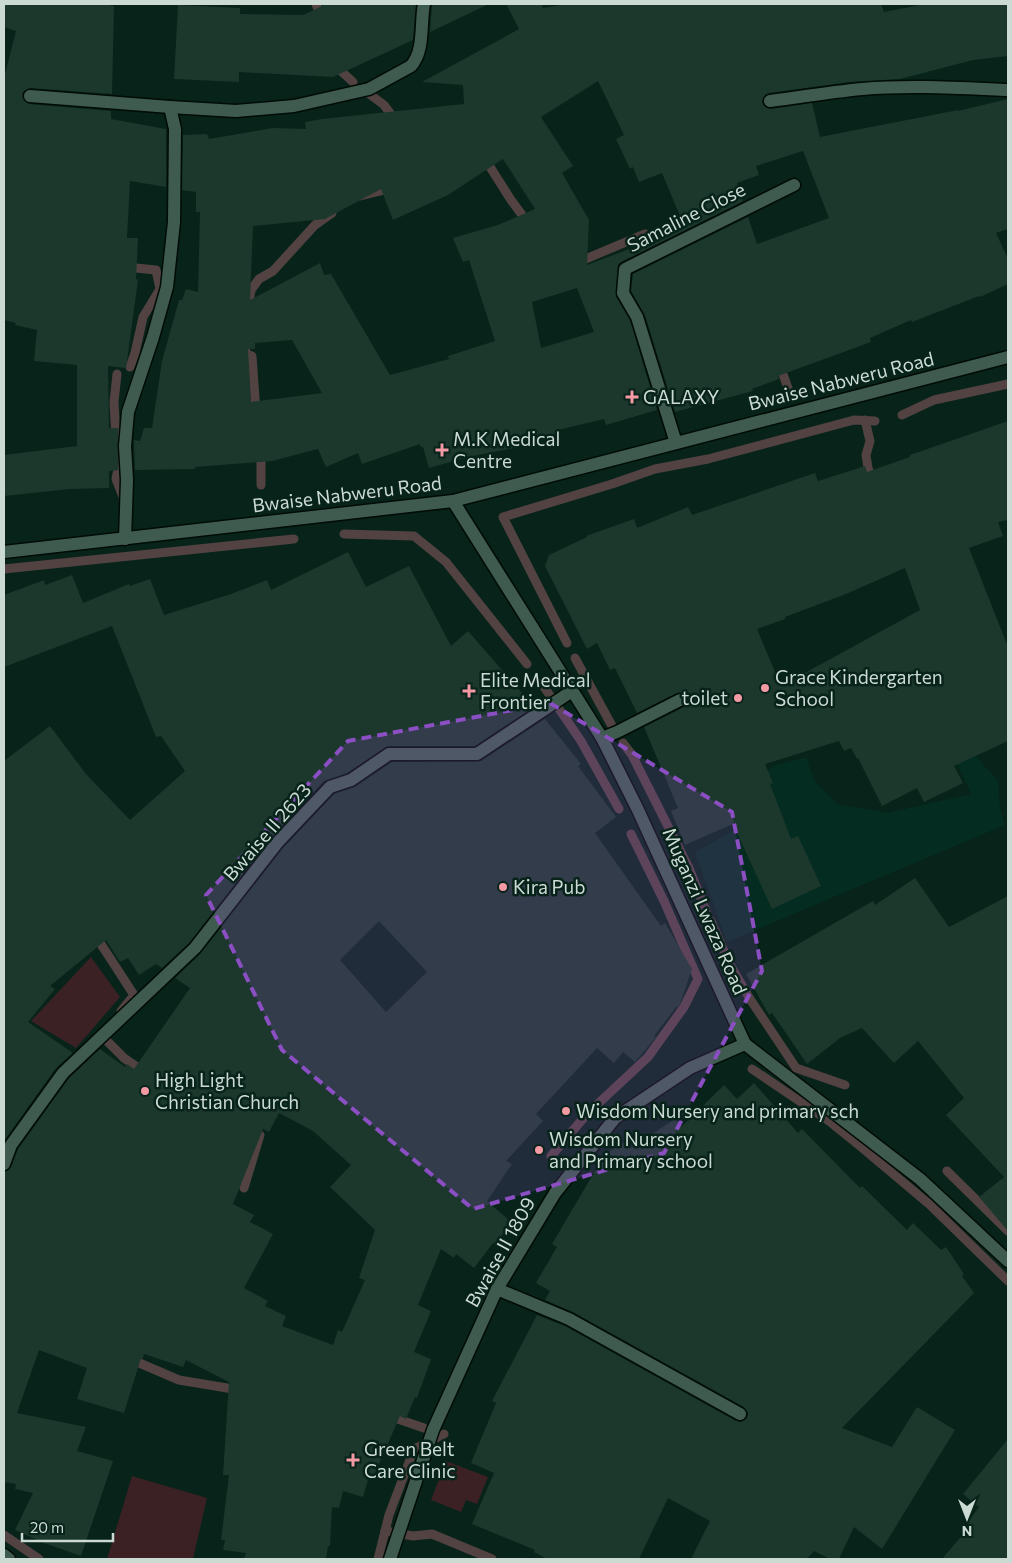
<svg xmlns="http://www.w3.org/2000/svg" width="1012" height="1563" font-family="Commissioner,sans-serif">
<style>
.built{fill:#052c20}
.green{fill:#3b2124}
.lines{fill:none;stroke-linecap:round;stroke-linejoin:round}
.stream{stroke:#524242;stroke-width:9}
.building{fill:#1c382d;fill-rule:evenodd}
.lane-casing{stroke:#000c05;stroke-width:15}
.street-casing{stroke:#000c05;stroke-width:15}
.secondary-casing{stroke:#000c05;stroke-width:15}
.lane{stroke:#3f5b4f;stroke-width:12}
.street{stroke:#3f5b4f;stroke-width:12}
.secondary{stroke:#3f5b4f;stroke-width:12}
.marked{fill:#8b4fc3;fill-opacity:0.2;stroke:#8b4fc3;stroke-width:4;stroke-dasharray:10 6;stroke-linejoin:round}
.poi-dot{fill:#f49aa4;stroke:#07231a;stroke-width:2}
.labels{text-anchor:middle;stroke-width:5;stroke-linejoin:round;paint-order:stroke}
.street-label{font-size:19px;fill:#cbdbd4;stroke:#07231a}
.poi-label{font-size:19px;fill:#cbdbd4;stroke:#07231a;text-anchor:start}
</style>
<rect width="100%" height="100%" fill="#07231a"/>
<!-- built -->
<polygon class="built" points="947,742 969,748 998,781 1000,808 1005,825 727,942 695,852 758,817 764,772 776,765 806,757 815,782 837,804 887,813 971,794"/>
<!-- green -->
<g class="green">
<polygon points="91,957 120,997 76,1048 31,1021"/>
<polygon points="446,1461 488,1477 477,1504 466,1500 461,1512 431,1500"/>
<polygon points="132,1476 207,1498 193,1559 107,1559"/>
</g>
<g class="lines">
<!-- stream -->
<g class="stream">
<polyline points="316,4 322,19"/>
<polyline points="337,64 341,71 353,82"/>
<polyline points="368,93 384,105 395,120"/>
<polyline points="485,159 511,200 528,223"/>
<polyline points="360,196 393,188"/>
<polyline points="576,263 645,234"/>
<polyline points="126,267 156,270 160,289 143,317 135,353 130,367"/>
<polyline points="248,309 251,290 259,279 273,271 315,225 332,213"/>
<polyline points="245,345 246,354 252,356 256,412"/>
<polyline points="779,363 789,391"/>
<polyline points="902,415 934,400 1008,384"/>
<polyline points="865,420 870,441 866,455 868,468 873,480"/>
<polyline points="116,439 114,402 117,374"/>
<polyline points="117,457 118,469 116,479 124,499"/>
<polyline points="261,485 261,450"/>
<polyline points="344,534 414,536 446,562 527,664"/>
<polyline points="4,569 294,539"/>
<polyline points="567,643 503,517 612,484 655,469 708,459 854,420 875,421"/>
<polyline points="575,658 612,726"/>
<polyline points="542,684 581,741 619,809"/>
<polyline points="623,743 632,755 689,868 706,911"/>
<polyline points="711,921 729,963 750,999 796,1068 845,1085"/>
<polyline points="95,935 134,995 121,1011"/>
<polyline points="104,1033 102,1036 124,1058 144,1072"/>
<polyline points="752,1069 829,1121 860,1146 929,1204 1008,1281"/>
<polyline points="551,1156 587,1114 648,1057 684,1007 698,979 664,901 631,834"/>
<polyline points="947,1171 1008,1231"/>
<polyline points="244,1188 260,1135 255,1131"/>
<polyline points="130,1359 179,1380 239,1390"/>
<polyline points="389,1416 424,1428"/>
<polyline points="385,1531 413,1536 432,1534 492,1559"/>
<polyline points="4,1535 39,1559"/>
<polyline points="378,1559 389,1515 414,1449 444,1434"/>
</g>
</g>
<!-- building -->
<g class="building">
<polygon points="4,4 111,4 111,6 114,6 112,94 30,88 23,92 23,99 29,104 111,111 111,119 166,129 166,187 130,181 127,238 138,238 136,279 138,280 126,368 108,366 109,428 118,428 118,470 109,471 109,488 70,489 4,496 4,455 77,446 77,365 34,361 37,330 15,325 16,323 4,320 4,78 16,31 4,27"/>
<polygon points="326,4 416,4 413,40 333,77 239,72 239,82 174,79 178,5 240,8 240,14 303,15"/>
<polygon points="432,4 489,4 430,32"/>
<path d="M506,4H542L543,8L567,4H881L884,12L925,4H1008V56L973,60L900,79L849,82L769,93L765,95L762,102L764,106L771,109L812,103L820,137L958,110V111L1008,99V229L996,233L1008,259V284L980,297L979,296L912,322L911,320L870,338L871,342L778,376L779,379L752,389L753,391L675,412L645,315L631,291L633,274L748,217L757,244L829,218L803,151L756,166L759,175L737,183L743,201L621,262L618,265L616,297L630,320L657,410L606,425L604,419L558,430V433L518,443L519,447L468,457L429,468L423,447H421L420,444L362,464L358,453L326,467L318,449L272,461L195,467V469L135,470L134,440L140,441L144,428H152L162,361L179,300H182L186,289L198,292L200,212H196V192L182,190L183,135L207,134L209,139L273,128L306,129L305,122L322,119L464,104L463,85L422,82L519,29ZM598,81L624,135L616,139L630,169L633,167L639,182L662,173L685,228L587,265L589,220L562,173L573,166L541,117ZM503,159L535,209L498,225L453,238L463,262L469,260L495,341L448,356L449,359L390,375L331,274L324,275L320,263L250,300L253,226L325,219L381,189L393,220L448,195ZM577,288L594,332L541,348L532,302ZM292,340L322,393L251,402L248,349H255V343Z"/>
<path d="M1008,421V520L998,522L1003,536L969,548L1008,647V741L954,766L963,783L924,802L917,788L882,806L858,758L857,759L851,748L844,751L839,741L765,764L773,783L770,784L791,839L798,836L821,886L772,909L733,824L685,845L671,811L678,808L644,727L684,707L688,701L687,696L684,693H677L637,713L615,668L610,670L597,643L587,649L545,566L549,555L587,537L586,536L634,519L637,528L688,507L692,515L815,473L818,481L865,466L867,472L910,457V455ZM905,568L920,610L781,686L757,629L785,619V617L846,594Z"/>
<polygon points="348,552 366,587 409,566 451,646 468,631 534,707 475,746 388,746 347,773 324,781 271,838 189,943 162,968 156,964 139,975 128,958 120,962 106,940 50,986 55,989 28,1022 73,1053 56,1068 4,1141 4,761 50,726 86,774 130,820 185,771 161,736 156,737 112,626 4,667 4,595 44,580 45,585 72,575 83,603 129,584 130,586 150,579 164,615 231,594 267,580 271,590"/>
<path d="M545,719L581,764L578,766L616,817L595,833L661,926L665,923L692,969L679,1007H676L654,1036L656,1037L635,1062L623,1052L614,1063L597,1048L536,1114L543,1121L506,1161L512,1164L487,1201L510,1221L496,1245L493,1243L474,1268L456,1254L454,1258L441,1249L418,1305L431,1311L414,1352L431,1359L417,1398L415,1397L406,1419L400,1416L374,1475L370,1473L363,1497L343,1491L339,1508L332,1507L330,1546H328L326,1559H244L246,1553L223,1550L225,1540H221L229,1475H223L229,1382L186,1360L183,1367L144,1354L143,1359L141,1358L124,1413L77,1399L87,1368L39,1350L17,1413L86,1427L77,1451L113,1461L81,1556L44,1543L15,1530L33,1493L15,1489L16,1484L4,1482V1172L9,1170L11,1167L18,1149L69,1078L100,1049L125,1067L127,1064L134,1069L190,988L175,978L201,953L283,848L334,794L355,787L392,762L481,761ZM379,921L427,972L386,1012L340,960ZM279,1113L313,1131L351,1165L330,1187L375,1230L359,1278L365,1280L342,1332L338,1330L333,1345L282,1326L286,1316L265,1306L268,1301L244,1288L273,1234L250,1222L254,1215L233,1204L263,1129L269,1132Z"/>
<polygon points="915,878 949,927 1008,896 1008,1231 979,1197 1004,1177 946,1115 964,1098 918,1041 894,1063 862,1028 840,1038 807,1064 772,1013 769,1015 746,974 873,901 875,905"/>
<polygon points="754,1083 798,1133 802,1129 860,1188 862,1186 907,1230 913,1223 941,1250 946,1247 964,1274 962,1276 974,1293 842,1428 892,1447 917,1407 955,1430 882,1549 854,1527 839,1559 830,1559 814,1551 807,1559 691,1559 710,1521 668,1498 639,1559 547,1559 534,1552 535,1550 472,1524 494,1473 471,1463 496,1403 492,1401 537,1315 565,1326 736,1421 741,1422 747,1418 748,1413 744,1407 573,1312 545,1300 550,1291 536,1283 557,1247 552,1244 592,1176 611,1150 626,1141 631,1148 675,1119 682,1126 724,1085 737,1099"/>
<polygon points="1008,1439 1008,1559 942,1559 970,1526 967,1524 979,1507 963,1494"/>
</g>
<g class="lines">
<defs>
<polyline id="lane" points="30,96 170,107"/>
<g id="street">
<path d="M770,101C800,97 831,92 862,89C910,85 959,88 1008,90"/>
<polyline points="676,443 637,317 623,293 625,269 794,185"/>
<path d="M125,539L127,480L125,446L128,412L153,337L167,287L174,222L175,129L170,107L236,111L294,106L369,89L411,66C425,50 420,24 424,4"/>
<polyline points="602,738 617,732 680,700"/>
<polyline points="4,1164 11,1145 63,1073 195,948 277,843 330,787 351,780 389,754 477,754 572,691"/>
<polyline points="497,1289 569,1319 740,1414"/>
<polyline points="4,1555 9,1559"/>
<polyline points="390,1559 433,1430 497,1289 555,1193 615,1118 690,1068 745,1044"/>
</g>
<g id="secondary">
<polyline points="453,501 602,738 638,810 745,1044 920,1179 1008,1261"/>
<polyline points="4,552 453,501 1008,357"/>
</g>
</defs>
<!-- lane casing -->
<use href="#lane" class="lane-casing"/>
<!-- street casing -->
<use href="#street" class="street-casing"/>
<!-- secondary casing -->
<use href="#secondary" class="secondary-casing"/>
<!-- lane -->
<use href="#lane" class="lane"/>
<!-- street -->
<use href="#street" class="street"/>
<!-- secondary -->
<use href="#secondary" class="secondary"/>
</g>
<!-- marked area -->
<path class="marked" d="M550,703L732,812L762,971L664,1153L473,1209L282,1050L206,895L348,741Z"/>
<!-- markers -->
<g class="poi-dot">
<path d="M629.5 389.5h5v5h5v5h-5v5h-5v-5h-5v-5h5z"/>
<path d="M439.5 442.5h5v5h5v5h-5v5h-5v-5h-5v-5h5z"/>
<circle cx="765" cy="688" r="5"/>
<path d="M466.5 683.5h5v5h5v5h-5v5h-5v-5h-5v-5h5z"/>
<circle cx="738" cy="698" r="5"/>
<circle cx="503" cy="887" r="5"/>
<circle cx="145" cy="1091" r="5"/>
<circle cx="566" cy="1111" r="5"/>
<circle cx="539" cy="1150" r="5"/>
<path d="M350.5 1452.5h5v5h5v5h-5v5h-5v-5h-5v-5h5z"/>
</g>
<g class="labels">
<!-- street labels -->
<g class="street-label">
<text transform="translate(686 217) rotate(-27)" y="7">Samaline Close</text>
<text transform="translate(841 381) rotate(-14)" y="7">Bwaise Nabweru Road</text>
<text transform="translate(347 494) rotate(-7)" y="7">Bwaise Nabweru Road</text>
<text transform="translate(267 832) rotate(-49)" y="7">Bwaise II 2623</text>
<text transform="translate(705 911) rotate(66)" y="7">Muganzi Lwaza Road</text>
<text transform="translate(500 1252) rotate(-61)" y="7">Bwaise II 1809</text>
</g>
<!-- poi labels -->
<g class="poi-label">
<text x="643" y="404">GALAXY</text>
<text x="453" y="446">M.K Medical<tspan x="453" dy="22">Centre</tspan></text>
<text x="775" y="684">Grace Kindergarten<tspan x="775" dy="22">School</tspan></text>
<text x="480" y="687">Elite Medical<tspan x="480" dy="22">Frontier</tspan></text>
<text x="728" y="705" text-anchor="end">toilet</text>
<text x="513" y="894">Kira Pub</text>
<text x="155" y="1087">High Light<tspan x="155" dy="22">Christian Church</tspan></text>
<text x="576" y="1118">Wisdom Nursery and primary sch</text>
<text x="549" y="1146">Wisdom Nursery<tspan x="549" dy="22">and Primary school</tspan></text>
<text x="364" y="1456">Green Belt<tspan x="364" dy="22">Care Clinic</tspan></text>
</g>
</g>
<!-- border -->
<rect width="1012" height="1563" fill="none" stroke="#cbdbd4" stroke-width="10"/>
<!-- north arrow -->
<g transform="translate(967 1518) rotate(180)" stroke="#07231a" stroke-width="4" paint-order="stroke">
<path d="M0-4L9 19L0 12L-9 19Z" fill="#cbdbd4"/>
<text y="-8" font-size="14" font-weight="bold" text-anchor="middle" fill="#cbdbd4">N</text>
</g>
<!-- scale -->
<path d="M22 1533v8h91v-8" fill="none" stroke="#cbdbd4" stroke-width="2.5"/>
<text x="30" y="1533" font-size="15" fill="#cbdbd4" stroke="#07231a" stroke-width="4" paint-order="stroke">20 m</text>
</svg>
